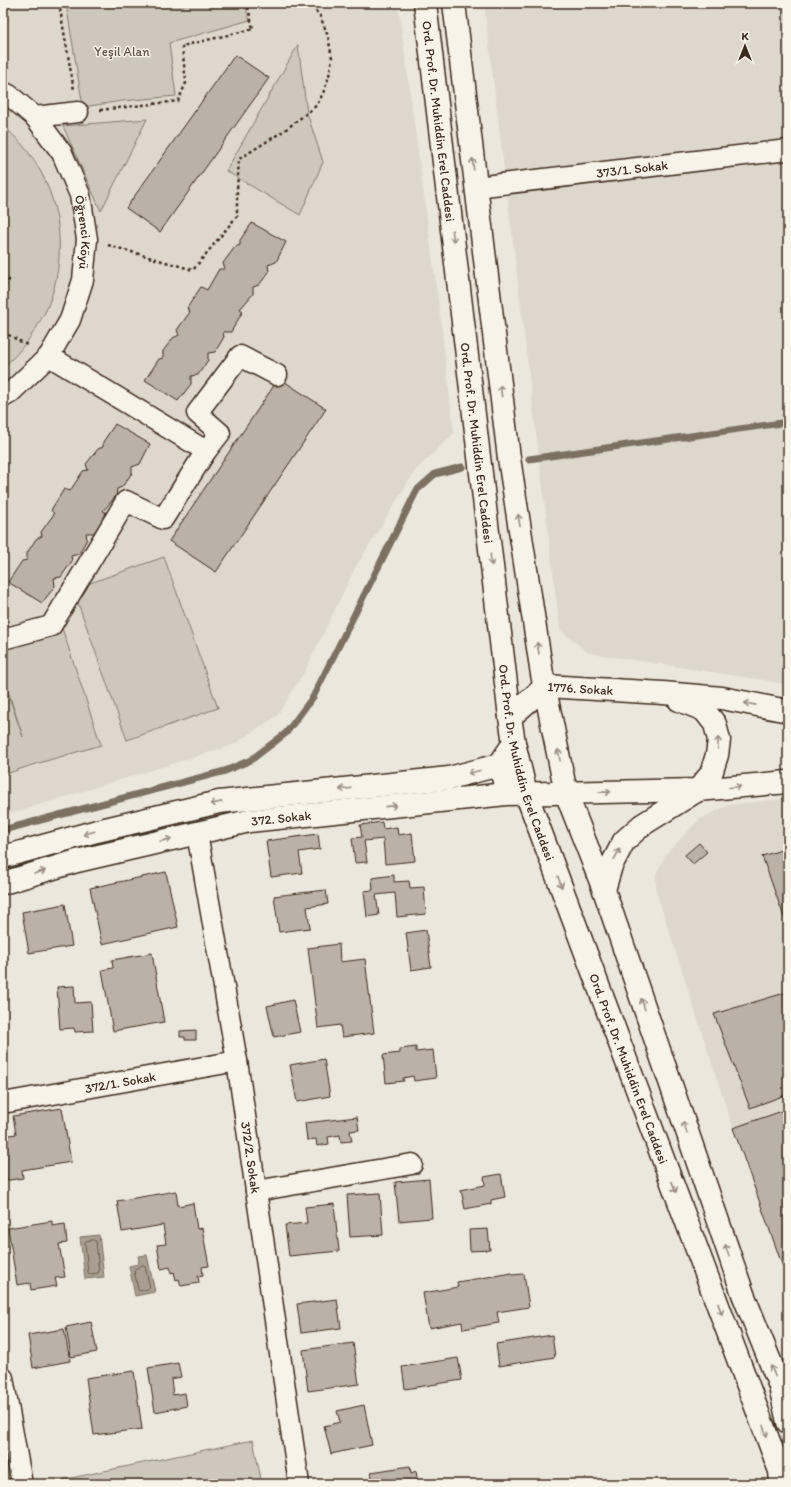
<svg xmlns="http://www.w3.org/2000/svg" width="791" height="1487" font-family="Itim,sans-serif">
<style>
.built{fill:#ddd7cc}
.green{fill:#cec8bc;stroke:#84796d}
.water{fill:#a89f93;stroke:#7c7064}
.lines{fill:none;stroke-linecap:round;stroke-linejoin:round}
.shore{stroke:#67594d;stroke-width:1}
.stream{stroke:#7c7064;stroke-width:7}
.building{fill:#bab2a7;stroke:#3b2a1e}
.street-casing{stroke:#3b2a1e;stroke-width:23}
.secondary-casing{stroke:#3b2a1e;stroke-width:25}
.path{stroke:#3b2a1e;stroke-width:2.5;stroke-dasharray:3 3;stroke-linecap:butt}
.street{stroke:#f7f3e8;stroke-width:20}
.secondary{stroke:#f7f3e8;stroke-width:22}
.oneway{stroke:#998e83}
.labels{text-anchor:middle;stroke-width:3;stroke-linejoin:round;paint-order:stroke}
.park-label{font-size:13px;fill:#605246;stroke:#f7f3e8}
.street-label{font-size:13px;fill:#3b2a1e;stroke:#f7f3e8}
</style>
<rect width="100%" height="100%" fill="#ece7dc"/>
<filter id="ink" filterUnits="userSpaceOnUse"><feTurbulence type="fractalNoise" baseFrequency=".025" numOctaves="2"/><feDisplacementMap in="SourceGraphic" scale="8" xChannelSelector="R" yChannelSelector="G"/><feConvolveMatrix kernelMatrix="1 2 1 2 8 2 1 2 1" color-interpolation-filters="sRGB"/></filter>
<g filter="url(#ink)">
<!-- built -->
<g class="built">
<polygon points="3,3 398,3 442,330 454,433 415,471 354,570 305,671 277,716 233,745 3,816"/>
<polygon points="484,3 788,3 788,685 763,680 589,653 560,630"/>
<polygon points="788,798 788,1109 733,1128 656,891 656,874 667,853 700,819 729,805"/>
</g>
<!-- green -->
<g class="green">
<polygon points="66,3 244,3 250,20 169,43 176,96 122,101 83,107"/>
<polygon points="298,45 307,113 323,162 300,215 226,171"/>
<polygon points="147,119 101,211 63,126"/>
<path d="M3,126C56,169 73,243 48,306C46,312 41,319 38,325C30,339 16,357 3,367Z"/>
<polygon points="164,557 218,708 127,740 73,589"/>
<polygon points="62,628 101,745 32,765 3,775 3,680 23,737 3,675 3,646"/>
<polygon points="253,1440 262,1484 42,1484"/>
</g>
<!-- water -->
<g class="water">
<polygon points="99,1235 104,1277 85,1279 80,1237"/>
<polygon points="147,1255 155,1292 135,1296 129,1266 138,1264 139,1260 138,1256"/>
</g>
<g class="lines">
<!-- shore -->
<g class="shore">
<polygon points="94,1240 96,1241 99,1272 98,1273 90,1274 88,1273 85,1242 86,1241"/>
<polygon points="143,1265 145,1266 150,1288 148,1289 140,1291 138,1290 134,1270"/>
</g>
<!-- stream -->
<g class="stream">
<polyline points="529,459 788,422"/>
<polyline points="3,830 225,771 251,760 286,733 313,697 417,490 435,474 462,467"/>
</g>
</g>
<!-- building -->
<g class="building">
<polygon points="235,55 269,78 160,232 126,208"/>
<polygon points="252,223 286,242 276,262 268,265 269,272 259,285 253,287 253,294 240,309 243,311 231,332 223,332 224,337 215,352 208,353 208,360 198,375 191,376 191,384 178,401 145,380 159,359 163,358 163,351 173,338 179,335 177,330 190,312 187,308 201,287 207,290 219,269 225,269 223,263 235,247 240,245 240,240"/>
<polygon points="279,378 326,409 216,572 169,541"/>
<polygon points="115,424 150,444 140,464 132,467 132,473 122,487 117,489 116,496 103,511 107,513 94,533 86,533 87,539 79,554 71,556 72,561 61,577 54,578 55,586 42,603 8,582 22,561 27,560 27,553 36,539 42,536 41,532 54,514 51,510 64,489 70,491 83,471 88,470 86,464 98,449 103,447 103,442"/>
<polygon points="382,822 383,829 397,827 398,835 412,833 415,861 385,864 383,839 364,841 367,862 355,863 352,838 362,837 360,825"/>
<polygon points="318,834 320,849 299,852 302,873 271,877 266,841"/>
<polygon points="699,843 707,852 693,864 685,855"/>
<polygon points="788,848 788,928 762,856"/>
<polygon points="166,872 178,927 102,944 90,888"/>
<polygon points="394,875 394,882 409,881 410,888 424,887 426,914 397,917 395,893 376,895 379,915 367,917 364,891 373,890 372,878"/>
<polygon points="326,890 328,904 307,907 310,928 279,932 274,896"/>
<polygon points="65,904 72,946 29,953 22,912"/>
<polygon points="426,930 431,967 411,970 406,933"/>
<polygon points="339,944 340,962 365,959 374,1033 342,1037 340,1025 318,1028 308,948"/>
<polygon points="152,953 164,1022 113,1031 102,970 113,968 112,960"/>
<polygon points="74,986 75,1003 91,1002 93,1031 75,1032 74,1028 60,1029 57,987"/>
<polygon points="788,992 788,1094 750,1108 714,1014"/>
<polygon points="293,1000 300,1032 274,1037 267,1006"/>
<polygon points="196,1030 196,1040 185,1040 185,1037 180,1037 180,1031"/>
<polygon points="416,1047 416,1052 433,1050 436,1078 414,1081 413,1076 403,1078 404,1081 386,1083 383,1055 400,1053 400,1049"/>
<polygon points="324,1059 330,1096 297,1102 290,1065"/>
<polygon points="62,1108 71,1162 22,1170 23,1178 3,1181 3,1136 16,1134 13,1116"/>
<polygon points="788,1109 788,1281 733,1128"/>
<polygon points="357,1117 359,1130 350,1131 352,1141 341,1142 340,1135 328,1137 329,1144 317,1146 316,1139 307,1140 305,1123"/>
<polygon points="501,1174 505,1197 491,1200 491,1204 465,1209 461,1190 485,1185 484,1177"/>
<polygon points="429,1179 432,1218 399,1221 395,1182"/>
<polygon points="176,1191 178,1206 193,1203 197,1229 202,1228 209,1266 202,1267 203,1275 198,1276 199,1283 181,1286 179,1279 176,1280 174,1272 171,1273 170,1267 161,1269 157,1245 166,1244 163,1225 122,1232 117,1201"/>
<polygon points="380,1193 383,1235 350,1237 347,1195"/>
<polygon points="334,1204 339,1251 289,1256 285,1225 307,1223 305,1207"/>
<polygon points="52,1221 52,1226 65,1224 67,1243 59,1244 65,1277 55,1278 57,1286 31,1290 30,1283 17,1285 8,1228"/>
<polygon points="488,1229 490,1250 470,1251 469,1230"/>
<polygon points="512,1273 512,1275 524,1274 529,1307 497,1312 499,1323 463,1329 462,1322 429,1328 423,1293 458,1287 457,1282"/>
<polygon points="337,1299 341,1328 301,1333 297,1304"/>
<polygon points="91,1322 97,1352 71,1357 66,1327"/>
<polygon points="64,1329 70,1361 33,1368 28,1335"/>
<polygon points="552,1335 555,1357 499,1366 496,1344"/>
<polygon points="353,1343 359,1384 308,1391 303,1350"/>
<polygon points="458,1358 462,1380 405,1389 402,1367"/>
<polygon points="178,1363 181,1377 171,1379 173,1395 185,1393 187,1406 155,1412 148,1368"/>
<polygon points="134,1371 142,1429 94,1435 86,1378"/>
<polygon points="364,1405 372,1445 331,1454 324,1426 340,1422 337,1411"/>
<polygon points="410,1466 411,1473 416,1471 418,1484 373,1484 371,1472"/>
</g>
<g class="lines">
<defs>
<g id="street">
<path id="s1" d="M3,92L9,95L35,117L62,153L80,195L87,239L83,280L70,320L49,356L10,393L3,397"/>
<polyline points="35,117 78,112"/>
<path id="s2" d="M476,187L788,150"/>
<polyline points="49,356 206,451"/>
<polyline points="3,639 51,626 126,501 163,519 206,451 220,433 197,413 240,356 277,375"/>
<polyline points="499,765 506,794"/>
<path id="s3" d="M197,833L237,1061L299,1484"/>
<path id="s4" d="M3,1103L237,1061"/>
<polyline points="256,1191 412,1164"/>
<polyline points="3,1378 22,1484"/>
</g>
<g id="secondary">
<path id="s5" d="M425,3L510,717L514,743L526,793L780,1471L781,1484"/>
<polyline points="454,3 509,458 542,674 566,793 604,890 743,1294 780,1386 788,1422"/>
<path id="s6" d="M510,717L546,686L663,693L722,698L788,711"/>
<polyline points="3,857 97,831 219,802 449,778 499,765 514,743"/>
<path id="s7" d="M3,883L77,861L249,821L506,794L698,790L788,782"/>
<polyline points="604,890 611,866 624,841 642,825 698,790 711,774 717,755 719,740 715,724 704,710 679,700"/>
</g>
</defs>
<!-- street casing -->
<use href="#street" class="street-casing"/>
<!-- secondary casing -->
<use href="#secondary" class="secondary-casing"/>
<!-- path -->
<g class="path">
<polyline points="59,3 74,90"/>
<polyline points="100,110 178,101 186,83 182,46 253,29 247,3"/>
<polyline points="108,245 193,270 237,216 237,190 239,159 285,130 307,113 317,105 324,91 329,76 332,58 328,36 320,16 309,3"/>
<polyline points="3,276 9,280 3,290"/>
<polyline points="3,332 29,346"/>
</g>
<!-- street -->
<use href="#street" class="street"/>
<!-- secondary -->
<use href="#secondary" class="secondary"/>
</g>
<!-- one-way arrows -->
<defs><path id="oneway-shaft" d="M-6 0H5M1.5-3L5.5 0L1.5 3" fill="none" stroke-width="1.6" stroke-linecap="round" stroke-linejoin="round"/></defs>
<g class="oneway">
<use href="#oneway-shaft" transform="translate(473 164) rotate(-97)"/>
<use href="#oneway-shaft" transform="translate(453 236) rotate(83)"/>
<use href="#oneway-shaft" transform="translate(501 391) rotate(-97)"/>
<use href="#oneway-shaft" transform="translate(519 520) rotate(-99)"/>
<use href="#oneway-shaft" transform="translate(491 560) rotate(83)"/>
<use href="#oneway-shaft" transform="translate(538 648) rotate(-99)"/>
<use href="#oneway-shaft" transform="translate(750 704) rotate(-169)"/>
<use href="#oneway-shaft" transform="translate(718 743) rotate(-87)"/>
<use href="#oneway-shaft" transform="translate(559 755) rotate(-101)"/>
<use href="#oneway-shaft" transform="translate(474 772) rotate(166)"/>
<use href="#oneway-shaft" transform="translate(735 787) rotate(-5)"/>
<use href="#oneway-shaft" transform="translate(345 789) rotate(174)"/>
<use href="#oneway-shaft" transform="translate(605 792) rotate(-1)"/>
<use href="#oneway-shaft" transform="translate(216 803) rotate(169)"/>
<use href="#oneway-shaft" transform="translate(391 806) rotate(-6)"/>
<use href="#oneway-shaft" transform="translate(89 833) rotate(164)"/>
<use href="#oneway-shaft" transform="translate(166 840) rotate(-13)"/>
<use href="#oneway-shaft" transform="translate(617 854) rotate(-63)"/>
<use href="#oneway-shaft" transform="translate(40 872) rotate(-16)"/>
<use href="#oneway-shaft" transform="translate(560 882) rotate(69)"/>
<use href="#oneway-shaft" transform="translate(643 1004) rotate(-109)"/>
<use href="#oneway-shaft" transform="translate(685 1127) rotate(-109)"/>
<use href="#oneway-shaft" transform="translate(674 1187) rotate(69)"/>
<use href="#oneway-shaft" transform="translate(727 1250) rotate(-109)"/>
<use href="#oneway-shaft" transform="translate(720 1309) rotate(70)"/>
<use href="#oneway-shaft" transform="translate(773 1371) rotate(-112)"/>
<use href="#oneway-shaft" transform="translate(765 1431) rotate(70)"/>
</g>
</g>
<g class="labels">
<!-- park labels -->
<g class="park-label">
<text x="122" y="56">Yeşil Alan</text>
</g>
<!-- street labels -->
<g class="street-label">
<text dy="5" stroke="none"><textPath href="#s5" startOffset="119">Ord. Prof. Dr. Muhiddin Erel Caddesi</textPath></text>
<text dy="5" stroke="none"><textPath href="#s2" startOffset="157">373/1. Sokak</textPath></text>
<text dy="5" stroke="none"><textPath href="#s1" startOffset="169">Öğrenci Köyü</textPath></text>
<text dy="5" stroke="none"><textPath href="#s5" startOffset="443">Ord. Prof. Dr. Muhiddin Erel Caddesi</textPath></text>
<text dy="5" stroke="none"><textPath href="#s6" startOffset="82">1776. Sokak</textPath></text>
<text dy="5" stroke="none"><textPath href="#s5" startOffset="767">Ord. Prof. Dr. Muhiddin Erel Caddesi</textPath></text>
<text dy="5" stroke="none"><textPath href="#s7" startOffset="286">372. Sokak</textPath></text>
<text dy="5" stroke="none"><textPath href="#s5" startOffset="1091">Ord. Prof. Dr. Muhiddin Erel Caddesi</textPath></text>
<text dy="5" stroke="none"><textPath href="#s4" startOffset="119">372/1. Sokak</textPath></text>
<text dy="5" stroke="none"><textPath href="#s3" startOffset="329">372/2. Sokak</textPath></text>
</g>
</g>
<!-- margin -->
<rect width="791" height="1487" fill="none" stroke="#f7f3e8" stroke-width="16"/>
<rect x="8" y="8" width="775" height="1471" fill="none" stroke="#3b2a1e" stroke-width="1.5" filter="url(#ink)"/>
<!-- north arrow -->
<g transform="translate(745 46)" stroke="#f7f3e8" stroke-width="3" paint-order="stroke">
<path d="M0-3L7 15L0 10L-7 15Z" fill="#3b2a1e"/>
<text y="-6" font-size="11" font-weight="bold" text-anchor="middle" fill="#3b2a1e">K</text>
</g>
</svg>
